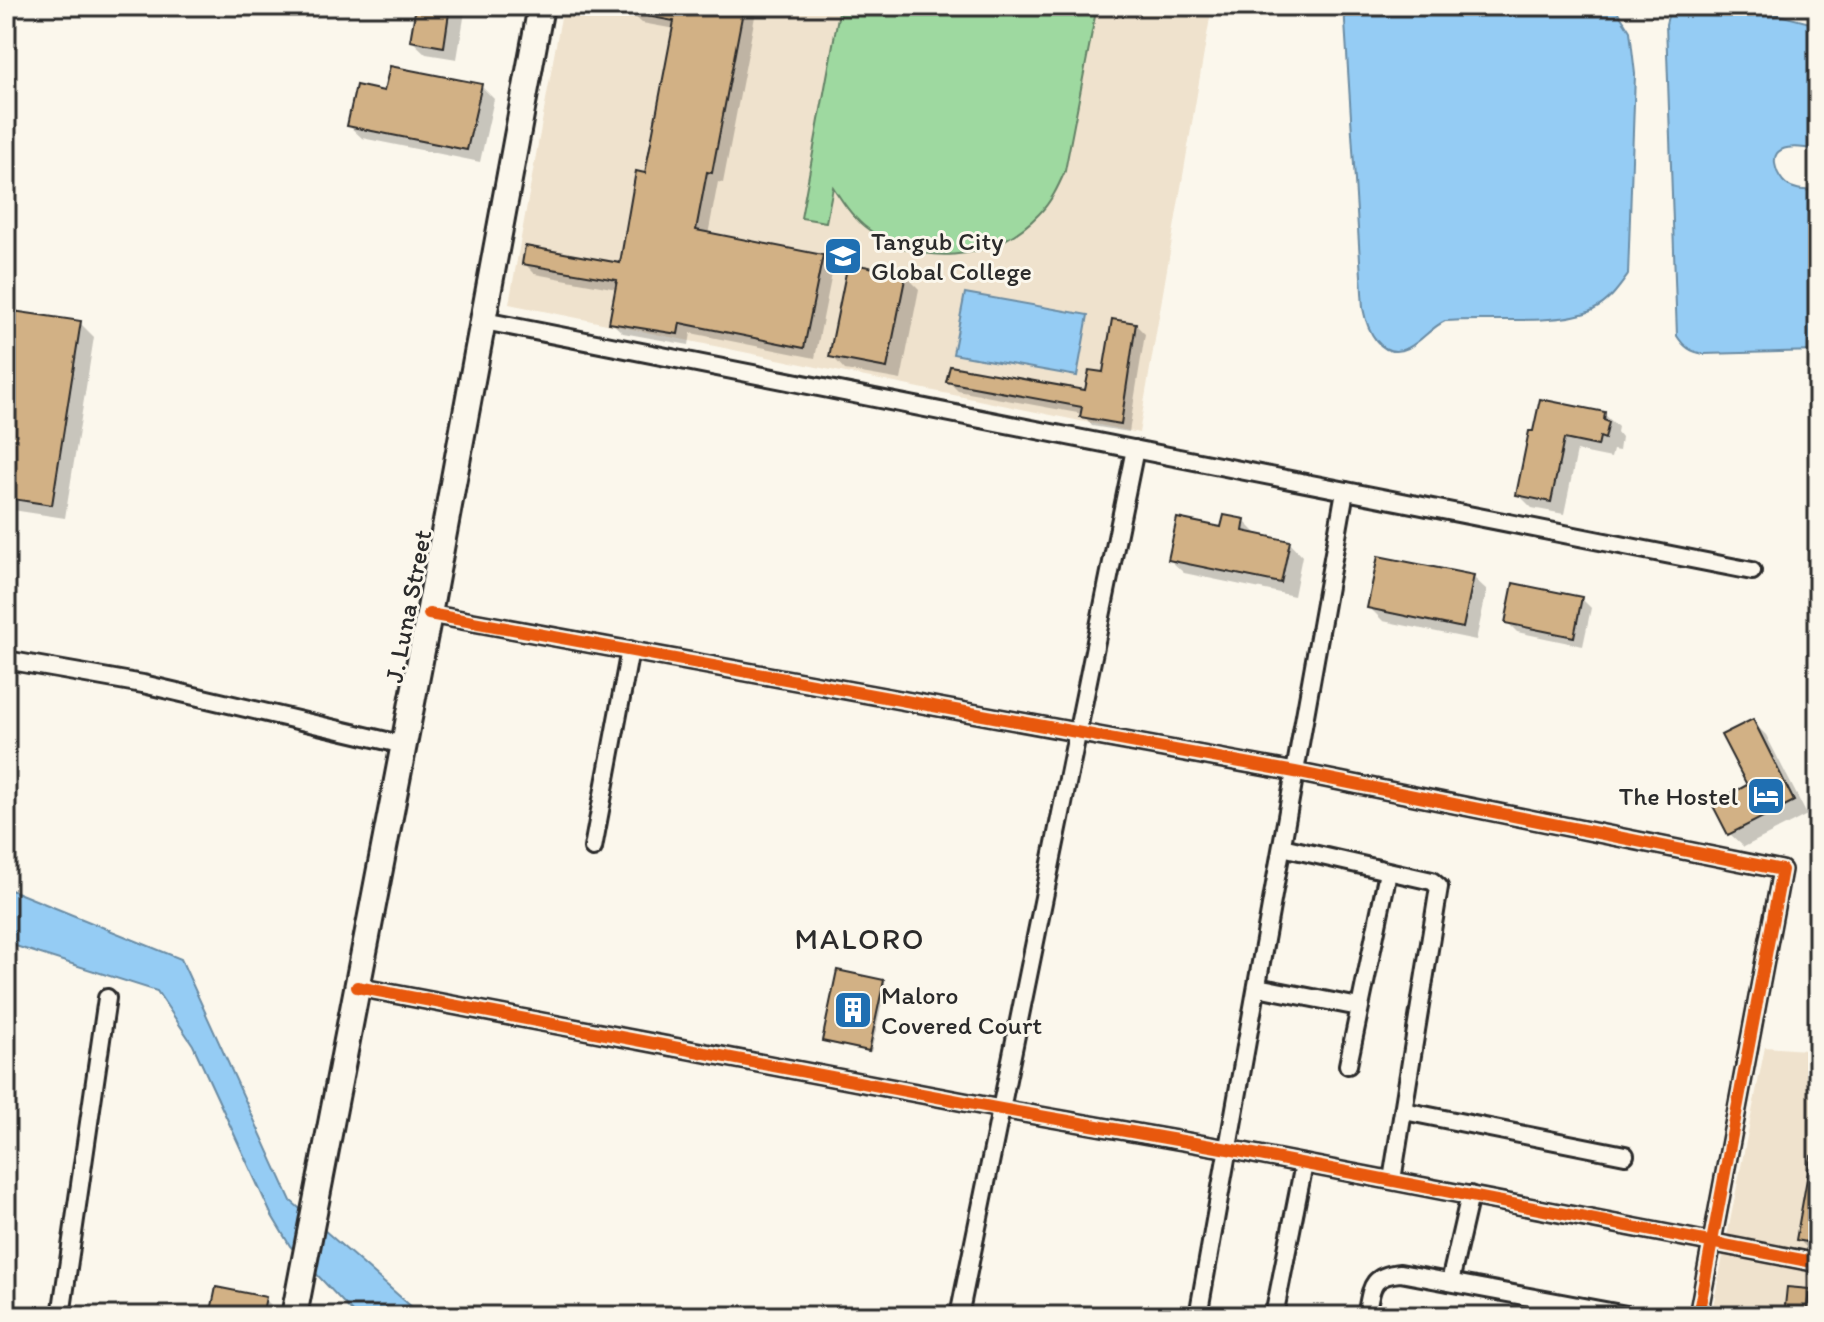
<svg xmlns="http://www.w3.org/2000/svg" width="1824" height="1322" font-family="Itim,sans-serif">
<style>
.built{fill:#efe2cd}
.green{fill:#9ed9a0;stroke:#648266;stroke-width:2}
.water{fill:#95ccf4;stroke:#6b8ca4;stroke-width:2}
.shadow{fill:#0003}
.building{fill:#d2b185;stroke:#2b2b2b;stroke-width:2}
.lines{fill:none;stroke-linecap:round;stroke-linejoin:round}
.street-casing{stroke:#2b2b2b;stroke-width:22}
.secondary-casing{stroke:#2b2b2b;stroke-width:30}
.street{stroke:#fbf7ec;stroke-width:16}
.secondary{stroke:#fbf7ec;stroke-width:24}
.cycleway-casing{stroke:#fbf7ec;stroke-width:17}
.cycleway{stroke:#e8590c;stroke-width:12}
.labels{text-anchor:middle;stroke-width:6;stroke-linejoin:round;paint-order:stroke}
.poi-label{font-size:26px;fill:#2b2b2b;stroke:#fbf7ec;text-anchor:start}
.street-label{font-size:26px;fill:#2b2b2b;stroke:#fbf7ec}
.quarter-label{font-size:30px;letter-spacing:2px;fill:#2b2b2b;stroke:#fbf7ec}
</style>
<rect width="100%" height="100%" fill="#fbf7ec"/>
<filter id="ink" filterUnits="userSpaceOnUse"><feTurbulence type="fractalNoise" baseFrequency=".0125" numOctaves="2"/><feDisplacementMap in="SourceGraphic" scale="16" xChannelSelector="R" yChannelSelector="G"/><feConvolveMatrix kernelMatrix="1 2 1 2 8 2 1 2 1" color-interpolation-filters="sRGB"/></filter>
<g filter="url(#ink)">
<!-- built -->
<g class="built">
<polygon points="563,6 1212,6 1139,433 509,304"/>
<polygon points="1765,1047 1818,1051 1818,1316 1711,1316"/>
</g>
<!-- green -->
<path class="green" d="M840,6H1097L1065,171C1058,187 1051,202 1039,214C993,263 916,269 864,226C851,215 842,201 833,187L826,222L801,218Z"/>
<!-- water -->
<g class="water">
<path d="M1344,6H1614L1630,31L1635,74L1628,275C1618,289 1609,302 1593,310C1559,326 1486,317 1445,321C1430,328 1422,341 1408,348C1380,361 1367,329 1363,308Z"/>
<path d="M1681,6H1744L1818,25V150C1802,147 1768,141 1776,168C1777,173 1782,181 1786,184C1795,191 1808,190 1818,191V351L1704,354C1691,352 1684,347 1677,336L1666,24L1668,16Z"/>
<polygon points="965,293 1088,315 1077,376 953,354"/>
<polygon points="6,888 181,959 291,1201 422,1316 356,1316 290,1246 271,1214 193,1045 157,991 6,943"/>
</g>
<!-- shadow -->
<g class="shadow">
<polygon points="418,6 466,6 457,59 426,54 412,41"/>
<polygon points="632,6 757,6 723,183 718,182 708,235 822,257 833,269 815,358 691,333 689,345 623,333 611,322 617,289 535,274 524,263 621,265 646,175 675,29 642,23 630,12"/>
<polygon points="481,86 494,99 480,162 362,138 349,126 386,93"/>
<polygon points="905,275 919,289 901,380 845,370 832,356"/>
<polygon points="6,312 80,323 94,337 65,518 6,509"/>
<polygon points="1135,324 1145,334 1129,432 1092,426 1083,414 958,391 949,382 1087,393 1105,375"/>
<polygon points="1604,414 1618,427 1617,432 1621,437 1619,451 1613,450 1611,458 1577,451 1564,514 1532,508 1518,494 1531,433"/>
<polygon points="1244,521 1258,535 1289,542 1302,556 1294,596 1184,573 1170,560 1223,529"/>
<polygon points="1473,577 1487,590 1476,640 1383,621 1370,608"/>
<polygon points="1581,598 1591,608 1583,646 1517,632 1507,622"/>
<polygon points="1752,721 1766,735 1807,815 1744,847 1730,834 1750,786"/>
<polygon points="883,982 886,985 871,1052 827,1043 824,1040"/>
<polygon points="1818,1106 1818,1133 1815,1130"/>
<polygon points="1818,1173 1818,1251 1808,1249 1798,1239"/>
<polygon points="1808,1291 1818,1301 1816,1316 1786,1316"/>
<polygon points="265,1299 275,1309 274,1316 212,1316"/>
</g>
<!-- building -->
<g class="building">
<polygon points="416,6 450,6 444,47 410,41"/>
<polygon points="631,6 744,6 712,173 707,172 696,230 823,255 804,348 680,323 678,334 609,323 617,280 522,264 525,246 620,263 636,171 645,173 674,21 630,13"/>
<polygon points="390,66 482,84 467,150 347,126 356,85 384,91"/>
<polygon points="848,263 906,274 887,368 829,357"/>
<polygon points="6,310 81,321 52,505 6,498"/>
<polygon points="1112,319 1136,323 1121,424 1080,417 1082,407 946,382 950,366 1085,390 1089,370 1103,372"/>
<polygon points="1540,399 1605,412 1604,420 1609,422 1605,439 1600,437 1598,446 1564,439 1551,502 1516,495 1529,431 1533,431"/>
<polygon points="1224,515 1245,519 1243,531 1290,541 1281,583 1168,560 1177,518 1221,527"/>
<polygon points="1378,556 1474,575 1463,628 1367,608"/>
<polygon points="1513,583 1582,597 1574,637 1505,623"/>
<polygon points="1753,719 1794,801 1728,835 1712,804 1747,785 1721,735"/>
<polygon points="837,970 884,980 869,1051 822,1041"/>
<polygon points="1811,1156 1818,1157 1818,1244 1796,1240"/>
<polygon points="216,1287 266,1297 262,1316 210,1316"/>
<polygon points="1787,1287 1809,1289 1806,1316 1784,1316"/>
</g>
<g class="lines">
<defs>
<g id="street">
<polyline points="484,321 1752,571"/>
<polyline points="429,614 1295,772 1782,870 1698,1316"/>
<polyline points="6,660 143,684 404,745"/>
<polyline points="1282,847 1432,881 1439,887 1392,1180"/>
<polyline points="593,848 630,650"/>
<polyline points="357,987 1001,1109 1228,1149 1818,1263"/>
<polyline points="1257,987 1359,1007"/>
<polyline points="1348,1065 1388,872"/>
<polyline points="1404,1111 1625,1155"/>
<polyline points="1450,1282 1470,1195"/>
<polyline points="61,1316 107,998"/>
<polyline points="959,1316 1135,449"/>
<polyline points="1198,1316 1345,491"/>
<polyline points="1274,1316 1304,1164"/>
<path d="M1366,1316C1372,1289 1369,1276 1400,1273L1632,1316"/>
</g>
<polyline id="secondary" points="294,1316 429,614 541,6"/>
</defs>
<!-- street casing -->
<use href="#street" class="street-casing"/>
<!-- secondary casing -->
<use href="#secondary" class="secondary-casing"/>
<!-- street -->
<use href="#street" class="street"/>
<!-- secondary -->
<use href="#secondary" class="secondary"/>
<defs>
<g id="cycleway">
<polyline points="429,614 1295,772 1782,870 1698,1316"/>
<polyline points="357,987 1001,1109 1228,1149 1818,1263"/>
</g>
</defs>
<!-- cycleway casing -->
<use href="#cycleway" class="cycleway-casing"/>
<!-- cycleway -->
<use href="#cycleway" class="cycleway"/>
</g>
</g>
<!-- icons -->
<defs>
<symbol id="university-square" viewBox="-11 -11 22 22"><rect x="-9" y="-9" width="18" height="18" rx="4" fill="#1f6fb2" stroke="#fbf7ec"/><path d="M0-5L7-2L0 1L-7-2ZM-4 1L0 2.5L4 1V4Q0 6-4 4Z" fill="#fff"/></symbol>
<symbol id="hotel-square" viewBox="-11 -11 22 22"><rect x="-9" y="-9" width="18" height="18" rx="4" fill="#1f6fb2" stroke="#fbf7ec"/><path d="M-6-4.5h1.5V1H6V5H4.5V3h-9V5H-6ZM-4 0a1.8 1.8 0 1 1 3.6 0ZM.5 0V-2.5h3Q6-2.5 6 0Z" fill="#fff"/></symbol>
<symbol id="building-square" viewBox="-11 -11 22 22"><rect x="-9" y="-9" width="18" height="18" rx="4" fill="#1f6fb2" stroke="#fbf7ec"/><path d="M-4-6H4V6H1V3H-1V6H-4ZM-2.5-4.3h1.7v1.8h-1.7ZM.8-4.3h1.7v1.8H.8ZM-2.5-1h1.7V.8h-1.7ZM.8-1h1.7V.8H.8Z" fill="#fff"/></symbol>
</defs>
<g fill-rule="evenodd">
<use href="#university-square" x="821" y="234" width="44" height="44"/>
<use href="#hotel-square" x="1744" y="774" width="44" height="44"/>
<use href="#building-square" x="831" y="988" width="44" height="44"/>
</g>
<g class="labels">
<!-- poi labels -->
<g class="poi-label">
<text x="871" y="250">Tangub City<tspan x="871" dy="30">Global College</tspan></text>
<text x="1738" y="805" text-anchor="end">The Hostel</text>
<text x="881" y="1004">Maloro<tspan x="881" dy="30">Covered Court</tspan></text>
</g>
<!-- street labels -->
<g class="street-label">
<text transform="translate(408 606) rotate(-79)" y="9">J. Luna Street</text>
</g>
<!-- quarter labels -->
<g class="quarter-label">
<text x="860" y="949">MALORO</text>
</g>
</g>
<!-- margin -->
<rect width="1824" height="1322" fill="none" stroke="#fbf7ec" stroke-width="32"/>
<rect x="16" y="16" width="1792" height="1290" fill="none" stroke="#2b2b2b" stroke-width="3" filter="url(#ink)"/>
</svg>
